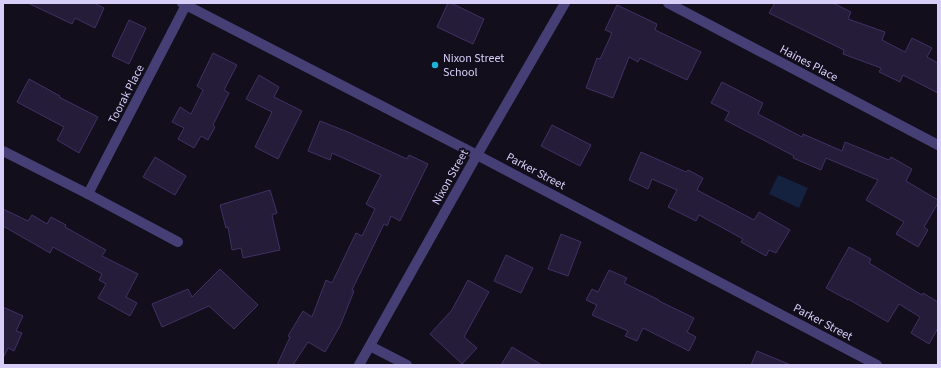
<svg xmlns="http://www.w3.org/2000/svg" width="941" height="368" font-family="'Source Sans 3',sans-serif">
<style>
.water{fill:#14213f}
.building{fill:#251c3a;stroke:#403163}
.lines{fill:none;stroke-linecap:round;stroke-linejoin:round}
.minor{stroke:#463f75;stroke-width:10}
.tertiary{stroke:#463f75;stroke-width:10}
.poi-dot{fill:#1cb3d7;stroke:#120e1c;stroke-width:1.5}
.labels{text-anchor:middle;stroke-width:4;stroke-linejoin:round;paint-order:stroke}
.poi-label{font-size:12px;fill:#d8cff9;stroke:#120e1c;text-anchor:start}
.street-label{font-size:12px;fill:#d8cff9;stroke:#120e1c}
</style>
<rect width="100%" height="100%" fill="#120e1c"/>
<!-- water -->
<polygon class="water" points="778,175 808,188 799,208 769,194"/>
<!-- building -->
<g class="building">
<polygon points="28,3 94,3 104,8 95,28 75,18 72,24"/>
<polygon points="448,3 451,3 484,19 473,44 437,27"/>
<polygon points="775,3 833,3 851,12 848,19 885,32 882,40 905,52 912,38 932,48 927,57 938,63 938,93 903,75 900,82 879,72 881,68 843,54 844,50 797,27 769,13"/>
<polygon points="617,5 657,24 655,30 701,52 687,80 640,58 638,62 629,57 613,98 586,88 597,58 600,59 612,33 605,30"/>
<polygon points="129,20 146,28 129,64 112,56"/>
<polygon points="213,53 237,65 224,90 229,93 213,125 215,127 208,140 201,136 194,148 178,139 184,128 172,122 180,107 191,114 203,90 197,86"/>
<polygon points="259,75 279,87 274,97 302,111 278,159 255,147 272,112 246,99"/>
<polygon points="29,79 60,96 59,97 98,117 79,153 57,140 64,127 17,102"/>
<polygon points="722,82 763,103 758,114 802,137 803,134 842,151 845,142 889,160 891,157 912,169 906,181 938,200 938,203 924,227 928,230 918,247 896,234 904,222 866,200 878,180 826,158 821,170 793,158 794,156 725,120 729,112 711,103"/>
<polygon points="320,121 348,132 407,159 409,155 428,164 400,221 391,216 387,226 384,224 352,290 354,291 340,326 325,352 308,342 293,365 277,365 290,337 288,336 303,311 312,317 326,280 332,283 356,233 362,236 375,209 366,204 381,175 332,153 330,160 308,151"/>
<polygon points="552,125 591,145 580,166 541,146"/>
<polygon points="641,152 686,172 688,170 703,178 697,190 754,220 759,212 790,230 776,253 769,250 766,256 741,242 743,239 699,215 696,221 668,207 677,190 652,179 648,189 629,180"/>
<polygon points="155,157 186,176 175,195 143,177"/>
<polygon points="270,190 277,213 272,215 280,250 243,258 241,248 232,250 228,227 226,228 220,205"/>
<polygon points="3,209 28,221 32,215 47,224 51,217 66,225 65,227 106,250 102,256 138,274 126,297 137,303 130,316 98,298 106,284 99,280 102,274 53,247 50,253 3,226"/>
<polygon points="561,234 581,242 568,276 548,269"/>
<polygon points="849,247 871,259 869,263 922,295 923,293 938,302 938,328 929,344 911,333 920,317 899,304 888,322 848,299 848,300 826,288"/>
<polygon points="506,255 533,268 521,293 494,281"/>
<polygon points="220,269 258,305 234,329 209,306 162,327 152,304 188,289 192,297"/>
<polygon points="609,270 627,278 624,283 659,300 659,301 694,318 687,332 696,337 689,351 643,328 637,341 625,336 628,331 592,315 597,305 586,300 592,289 598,292"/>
<polygon points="468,280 489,292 464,337 477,348 462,364 430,334 452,310"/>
<polygon points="3,307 23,316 16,331 22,333 14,351 8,348 3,358"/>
<polygon points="512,347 542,365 501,365"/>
<polygon points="757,351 791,365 751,365"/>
</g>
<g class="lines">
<!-- minor -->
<g class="minor">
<polyline points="182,3 477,155 877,365"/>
<polyline points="668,3 938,145"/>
<polyline points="3,151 88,194 178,242"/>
<polyline points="88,194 186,5"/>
<polyline points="370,346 407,365"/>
</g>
<!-- tertiary -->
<polyline class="tertiary" points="359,365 477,155 565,3"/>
</g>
<!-- markers -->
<circle class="poi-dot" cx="435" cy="65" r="4"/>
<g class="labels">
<!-- poi labels -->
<g class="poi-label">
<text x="443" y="62">Nixon Street<tspan x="443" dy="14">School</tspan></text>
</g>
<!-- street labels -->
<g class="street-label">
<text transform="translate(809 63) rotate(28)" y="4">Haines Place</text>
<text transform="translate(126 94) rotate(-63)" y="4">Toorak Place</text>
<text transform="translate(536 171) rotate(28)" y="4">Parker Street</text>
<text transform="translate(450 177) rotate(-61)" y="4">Nixon Street</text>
<text transform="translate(823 322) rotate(28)" y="4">Parker Street</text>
</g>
</g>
<!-- border -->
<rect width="941" height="368" fill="none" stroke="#d8cff9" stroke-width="8"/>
</svg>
